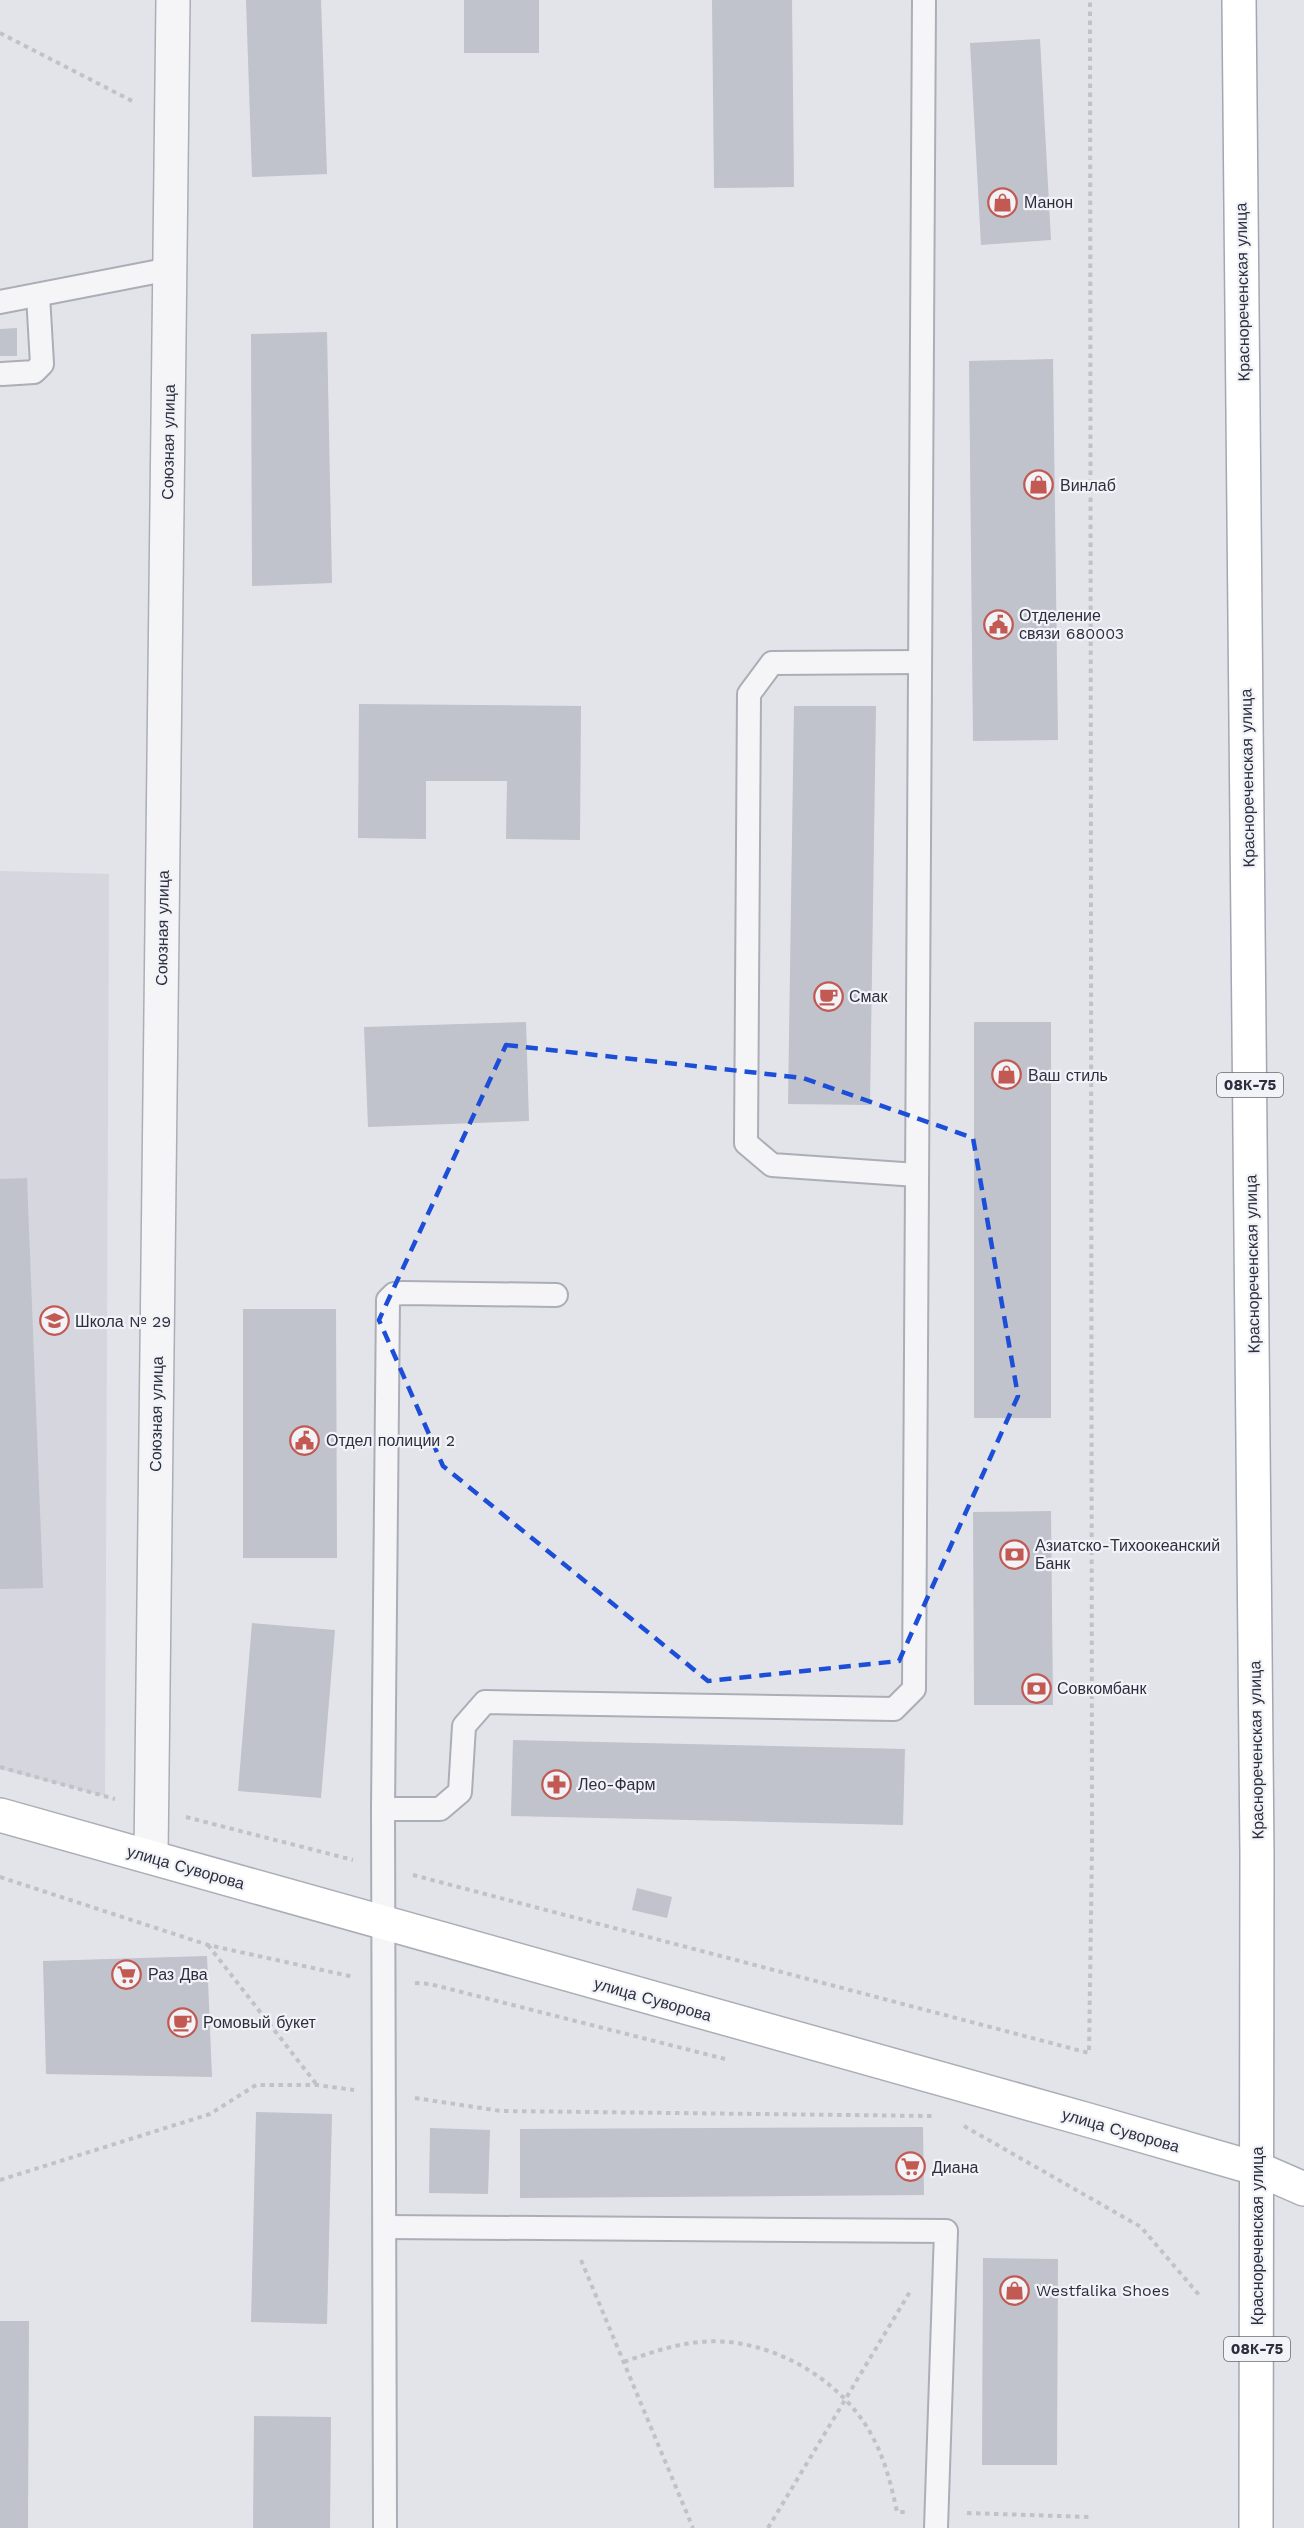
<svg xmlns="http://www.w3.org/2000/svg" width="1304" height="2528" font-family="'Work Sans',sans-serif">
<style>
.built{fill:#d5d6de}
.building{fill:#c0c2cc}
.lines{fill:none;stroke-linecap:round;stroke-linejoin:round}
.service-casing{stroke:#abaeb6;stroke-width:26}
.minor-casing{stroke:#abaeb6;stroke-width:36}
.secondary-casing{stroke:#abaeb6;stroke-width:36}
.primary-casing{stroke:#a3a6b4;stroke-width:36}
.path{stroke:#c1c2c8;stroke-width:4;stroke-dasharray:4.5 4.5;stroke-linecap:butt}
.service{stroke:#f5f5f8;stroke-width:22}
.minor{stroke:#f5f5f8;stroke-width:33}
.secondary{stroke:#fff;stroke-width:33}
.primary{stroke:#fff;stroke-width:33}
.marked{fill:none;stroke:#1d4ed8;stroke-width:4.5;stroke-dasharray:12 8;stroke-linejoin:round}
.labels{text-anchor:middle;stroke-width:4.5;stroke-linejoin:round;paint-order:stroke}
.shield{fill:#f2f3f7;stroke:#676a77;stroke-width:1.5}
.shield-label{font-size:15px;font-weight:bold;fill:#2c2f40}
.poi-label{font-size:16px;fill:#2c2f40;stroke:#f2f3f7;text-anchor:start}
.street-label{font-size:16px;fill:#2c2f40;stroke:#f2f3f7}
</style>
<rect width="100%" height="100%" fill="#e2e4e9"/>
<!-- built -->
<polygon class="built" points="0,871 109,874 105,1796 0,1769"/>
<!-- building -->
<g class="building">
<polygon points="246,0 321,0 327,174 252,177"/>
<rect x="464" y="0" width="75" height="53"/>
<polygon points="712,0 792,0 794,187 714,188"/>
<polygon points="1040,39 1051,240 981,245 970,43"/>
<polygon points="17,328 17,356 0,356 0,329"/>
<polygon points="327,332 332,583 252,586 251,334"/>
<polygon points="1053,359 1058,740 973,741 969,361"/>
<polygon points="359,704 581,706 580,840 506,839 507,781 426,781 426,839 358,838"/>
<polygon points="794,706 876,706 870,1105 788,1104"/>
<polygon points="526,1022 529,1121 368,1127 364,1027"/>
<rect x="974" y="1022" width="77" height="396"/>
<polygon points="27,1178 43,1588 0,1589 0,1179"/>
<polygon points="243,1309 336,1309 337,1558 243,1558"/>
<polygon points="1051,1511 1053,1705 974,1705 973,1512"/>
<polygon points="252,1623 335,1630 321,1798 238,1791"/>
<polygon points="513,1740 905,1749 903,1825 511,1816"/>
<polygon points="637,1888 672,1897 667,1918 632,1910"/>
<polygon points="207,1956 212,2077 46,2074 43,1961"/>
<polygon points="256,2112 332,2114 327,2324 251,2322"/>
<polygon points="923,2127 924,2195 520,2198 520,2129"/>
<polygon points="430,2128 490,2130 488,2194 429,2193"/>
<polygon points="983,2258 1058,2259 1057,2465 982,2465"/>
<polygon points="0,2321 29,2321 28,2528 0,2528"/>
<polygon points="254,2416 331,2417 330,2528 253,2528"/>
</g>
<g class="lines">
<defs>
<g id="service">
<polyline points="0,302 170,269"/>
<polyline points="2,374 34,372 42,364 38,295"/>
<polyline points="917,1175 772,1165 746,1143 749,694 772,663 920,662"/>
<polyline points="556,1295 403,1293 394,1294 388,1300 383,1809 440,1809 460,1792 464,1726 485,1702 894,1709 914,1689 924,0"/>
<polyline points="383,1809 385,2528"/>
<polyline points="386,2227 946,2231 936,2528"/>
</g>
<polyline id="minor" points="151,1856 173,0"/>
<polyline id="secondary" points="0,1815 1088,2120 1258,2169 1304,2189"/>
<polyline id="primary" points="1239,0 1257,1855 1256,2528"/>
</defs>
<!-- service casing -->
<use href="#service" class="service-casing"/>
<!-- minor casing -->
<use href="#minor" class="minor-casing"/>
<!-- secondary casing -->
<use href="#secondary" class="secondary-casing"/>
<!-- primary casing -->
<use href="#primary" class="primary-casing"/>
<!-- path -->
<g class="path">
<polyline points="0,33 136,103"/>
<polyline points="0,1767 115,1799"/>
<polyline points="186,1817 353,1860"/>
<polyline points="413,1875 1089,2053 1092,1849 1090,0"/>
<polyline points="0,1877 208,1945 354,1977"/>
<polyline points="208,1945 317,2085"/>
<polyline points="415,1983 430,1984 725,2059"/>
<polyline points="415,2098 501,2111 932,2116"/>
<polyline points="964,2126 1141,2227 1199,2295"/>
<polyline points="0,2180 210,2114 256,2085 317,2085 354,2090"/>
<polyline points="581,2260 693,2528"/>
<path d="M624,2362C649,2353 672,2345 699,2342C765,2335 840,2377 871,2434C885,2459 891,2484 897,2512H906"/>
<polyline points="967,2513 1090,2517"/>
<polyline points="768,2528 911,2290"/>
</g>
<!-- service -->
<use href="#service" class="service"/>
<!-- minor -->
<use href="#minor" class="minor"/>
<!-- secondary -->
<use href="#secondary" class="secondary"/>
<!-- primary -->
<use href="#primary" class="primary"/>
</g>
<!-- marked area -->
<path class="marked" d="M506,1045L803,1078L973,1138L1018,1396L899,1661L708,1681L443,1466L379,1320Z"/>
<!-- icons -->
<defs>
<symbol id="shop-ring" viewBox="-11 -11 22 22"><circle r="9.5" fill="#f2f3f7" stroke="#c25a53" stroke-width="1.5"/><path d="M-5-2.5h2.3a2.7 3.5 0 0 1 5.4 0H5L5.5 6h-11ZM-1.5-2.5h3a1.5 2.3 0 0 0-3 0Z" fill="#c25a53"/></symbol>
<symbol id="civic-ring" viewBox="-11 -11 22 22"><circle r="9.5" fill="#f2f3f7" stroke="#c25a53" stroke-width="1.5"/><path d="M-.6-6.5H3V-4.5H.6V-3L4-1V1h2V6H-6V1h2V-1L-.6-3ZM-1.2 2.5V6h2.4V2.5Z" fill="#c25a53"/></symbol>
<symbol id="cafe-ring" viewBox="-11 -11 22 22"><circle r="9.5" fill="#f2f3f7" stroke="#c25a53" stroke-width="1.5"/><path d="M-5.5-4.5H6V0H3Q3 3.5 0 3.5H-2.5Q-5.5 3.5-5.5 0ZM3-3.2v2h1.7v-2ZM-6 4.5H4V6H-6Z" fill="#c25a53"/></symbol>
<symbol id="school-ring" viewBox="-11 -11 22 22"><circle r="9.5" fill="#f2f3f7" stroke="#c25a53" stroke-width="1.5"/><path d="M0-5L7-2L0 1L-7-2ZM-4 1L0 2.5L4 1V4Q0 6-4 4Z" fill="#c25a53"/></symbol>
<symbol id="bank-ring" viewBox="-11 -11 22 22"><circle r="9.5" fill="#f2f3f7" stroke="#c25a53" stroke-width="1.5"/><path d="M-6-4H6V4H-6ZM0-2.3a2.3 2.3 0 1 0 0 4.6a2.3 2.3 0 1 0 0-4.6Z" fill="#c25a53"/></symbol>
<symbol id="pharmacy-ring" viewBox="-11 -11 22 22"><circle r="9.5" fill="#f2f3f7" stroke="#c25a53" stroke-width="1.5"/><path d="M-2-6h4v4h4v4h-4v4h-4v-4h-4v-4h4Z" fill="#c25a53"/></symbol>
<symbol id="supermarket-ring" viewBox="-11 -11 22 22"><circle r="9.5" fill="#f2f3f7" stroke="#c25a53" stroke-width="1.5"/><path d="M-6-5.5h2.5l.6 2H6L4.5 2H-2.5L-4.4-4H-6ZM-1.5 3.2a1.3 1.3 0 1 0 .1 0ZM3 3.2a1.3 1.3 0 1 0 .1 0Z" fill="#c25a53"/></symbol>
</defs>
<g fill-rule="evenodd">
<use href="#shop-ring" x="986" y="186" width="33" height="33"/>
<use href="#shop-ring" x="1022" y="468" width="33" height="33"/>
<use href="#civic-ring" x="982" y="608" width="33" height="33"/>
<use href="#cafe-ring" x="812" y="980" width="33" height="33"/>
<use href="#shop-ring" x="990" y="1058" width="33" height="33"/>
<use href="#school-ring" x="38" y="1304" width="33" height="33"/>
<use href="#civic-ring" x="288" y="1424" width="33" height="33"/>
<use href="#bank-ring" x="998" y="1538" width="33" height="33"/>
<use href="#bank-ring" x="1020" y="1672" width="33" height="33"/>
<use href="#pharmacy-ring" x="540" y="1768" width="33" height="33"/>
<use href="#supermarket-ring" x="110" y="1958" width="33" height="33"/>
<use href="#cafe-ring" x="166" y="2006" width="33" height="33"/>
<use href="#supermarket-ring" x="894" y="2150" width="33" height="33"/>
<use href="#shop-ring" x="998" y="2274" width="33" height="33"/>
</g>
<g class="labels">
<!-- shield labels -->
<g class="shield">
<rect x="1217" y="1073" width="66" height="24" rx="4.5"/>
<rect x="1224" y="2337" width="66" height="24" rx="4.5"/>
</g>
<g class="shield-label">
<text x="1250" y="1090">08К-75</text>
<text x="1257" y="2354">08К-75</text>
</g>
<!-- poi labels -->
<g class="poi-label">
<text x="1024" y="208">Манон</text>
<text x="1060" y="491">Винлаб</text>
<text x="1019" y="621">Отделение<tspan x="1019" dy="18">связи 680003</tspan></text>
<text x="849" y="1002">Смак</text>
<text x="1028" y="1081">Ваш стиль</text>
<text x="75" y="1327">Школа № 29</text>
<text x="326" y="1446">Отдел полиции 2</text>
<text x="1035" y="1551">Азиатско-Тихоокеанский<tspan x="1035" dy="18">Банк</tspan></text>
<text x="1057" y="1694">Совкомбанк</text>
<text x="578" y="1790">Лео-Фарм</text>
<text x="148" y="1980">Раз Два</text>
<text x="203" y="2028">Ромовый букет</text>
<text x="932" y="2173">Диана</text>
<text x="1036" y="2296">Westfalika Shoes</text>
</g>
<!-- street labels -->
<g class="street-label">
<text transform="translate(1242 292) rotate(-91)" y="6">Краснореченская улица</text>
<text transform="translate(168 442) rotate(-89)" y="6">Союзная улица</text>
<text transform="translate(1247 778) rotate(-91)" y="6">Краснореченская улица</text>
<text transform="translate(162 928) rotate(-89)" y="6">Союзная улица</text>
<text transform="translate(1252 1264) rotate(-91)" y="6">Краснореченская улица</text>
<text transform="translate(156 1414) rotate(-89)" y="6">Союзная улица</text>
<text transform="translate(1256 1750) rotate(-91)" y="6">Краснореченская улица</text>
<text transform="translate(186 1867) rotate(16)" y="6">улица Суворова</text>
<text transform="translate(653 1999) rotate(16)" y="6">улица Суворова</text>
<text transform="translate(1121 2130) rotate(16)" y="6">улица Суворова</text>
<text transform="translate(1257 2236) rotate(-90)" y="6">Краснореченская улица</text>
</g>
</g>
</svg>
